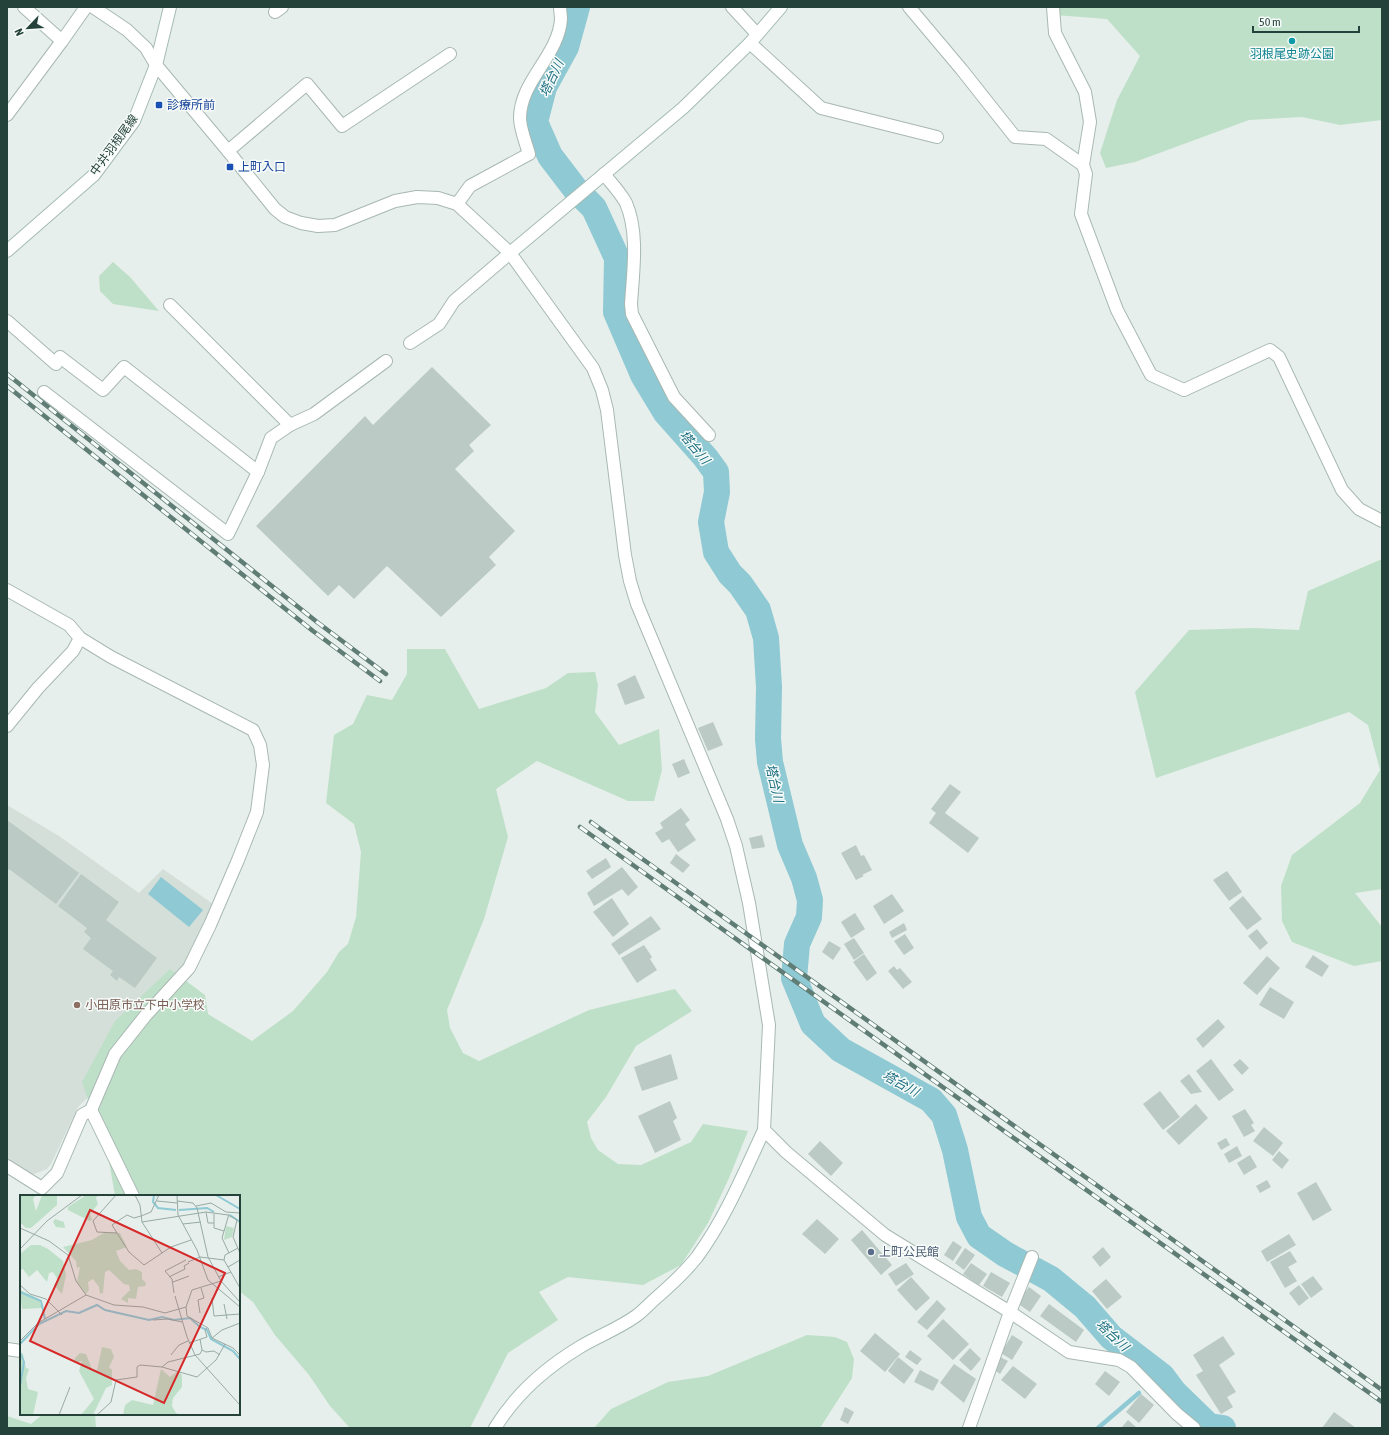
<svg xmlns="http://www.w3.org/2000/svg" width="1389" height="1435" font-family="'Asap Condensed','Noto Sans JP',sans-serif">
<style>
.built{fill:#d4dfda}
.green{fill:#bfe0c8}
.water{fill:#8ec9d4}
.lines{fill:none;stroke-linecap:round;stroke-linejoin:round}
.stream{stroke:#8ec9d4;stroke-width:4.5}
.river{stroke:#8ec9d4;stroke-width:26}
.building{fill:#bbcac4}
.street-casing{stroke:#a8b8b2;stroke-width:14}
.secondary-casing{stroke:#a4bbb3;stroke-width:14}
.street{stroke:#fff;stroke-width:12}
.secondary{stroke:#fff;stroke-width:12}
.rail-casing{stroke:#5f7d75;stroke-width:4.5}
.rail{stroke:#f7fbf9;stroke-width:3;stroke-dasharray:9;stroke-linecap:butt}
.culture-dot{fill:#0f9aa8;stroke:#f7fbf9;stroke-width:1.5}
.transit-dot{fill:#1a4fb4;stroke:#f7fbf9;stroke-width:1.5}
.education-dot{fill:#8d6e63;stroke:#f7fbf9;stroke-width:1.5}
.service-dot{fill:#5c6f8a;stroke:#f7fbf9;stroke-width:1.5}
.labels{text-anchor:middle;stroke-width:3;stroke-linejoin:round;paint-order:stroke}
.culture-label{font-size:12px;fill:#0d838f;stroke:#f7fbf9}
.transit-label{font-size:12px;fill:#164399;stroke:#f7fbf9;text-anchor:start}
.street-label{font-size:12px;fill:#24423a;stroke:#f7fbf9}
.education-label{font-size:12px;fill:#785e54;stroke:#f7fbf9;text-anchor:start}
.service-label{font-size:12px;fill:#4e5e75;stroke:#f7fbf9;text-anchor:start}
.water-label{font-size:13px;font-style:italic;fill:#1c6f80;stroke:#f7fbf9}
.inset-river{fill:none;stroke:#8ec9d4;stroke-width:2}
.inset-road{fill:none;stroke:#98aaa4;stroke-width:1}
.view{fill:#d62828;fill-opacity:0.15;stroke:#d62828;stroke-width:2}
.inset-edge{fill:none;stroke:#24423a;stroke-width:2}
</style>
<rect width="100%" height="100%" fill="#e6efeb"/>
<!-- built -->
<polygon class="built" points="7,805 59,836 139,893 163,869 213,904 189,956 94,1094 86,1099 78,1107 51,1164 47,1169 34,1174 27,1172 7,1160"/>
<!-- green -->
<g class="green">
<polygon points="1052,7 1382,7 1382,120 1340,125 1302,117 1249,120 1135,162 1106,168 1100,153 1117,100 1140,56 1107,19 1055,15"/>
<polygon points="113,262 130,277 159,311 113,304 100,291 99,276"/>
<polygon points="1382,559 1382,889 1355,893 1382,927 1382,961 1354,966 1292,942 1282,921 1281,886 1292,855 1360,803 1380,770 1368,725 1349,712 1156,778 1135,692 1189,630 1253,628 1299,630 1308,591"/>
<polygon points="407,649 445,649 479,709 546,688 568,673 595,672 598,685 595,712 619,745 659,729 662,770 654,801 628,801 537,761 496,789 508,837 484,919 447,1010 450,1028 463,1053 479,1061 589,1010 675,989 692,1011 636,1046 606,1097 587,1122 591,1138 598,1150 618,1164 641,1165 691,1142 703,1124 748,1131 729,1178 708,1223 681,1265 643,1285 568,1277 539,1292 558,1320 508,1353 470,1428 350,1428 330,1406 309,1375 275,1335 253,1302 239,1291 239,1196 115,1196 109,1161 82,1082 115,1021 170,969 205,995 208,1014 252,1041 293,1011 327,972 339,952 348,944 356,917 361,852 354,824 326,803 334,735 353,724 367,695 392,700 407,674"/>
<polygon points="807,1335 835,1337 847,1342 854,1359 852,1378 820,1428 594,1428 611,1409 668,1382 708,1376"/>
<polygon points="43,1414 95,1414 96,1428 7,1428 7,1416 31,1424"/>
</g>
<!-- water -->
<polygon class="water" points="161,877 203,910 189,927 148,894"/>
<g class="lines">
<!-- stream -->
<g class="stream">
<polyline points="1155,1381 1162,1376"/>
<polyline points="1098,1428 1139,1393"/>
</g>
<!-- river -->
<polyline class="river" points="577,7 566,47 544,87 535,122 550,156 576,190 594,208 617,258 616,312 643,375 666,413 705,457 716,472 717,492 711,522 716,552 730,574 740,584 758,610 766,638 769,687 768,739 770,762 790,845 804,878 810,900 809,917 797,944 794,978 813,1024 841,1050 931,1100 944,1115 955,1150 969,1217 979,1236 1005,1254 1051,1279 1085,1307 1111,1337 1162,1376 1174,1392 1209,1426 1223,1428"/>
</g>
<!-- building -->
<g class="building">
<polygon points="432,367 491,425 469,445 474,451 455,469 515,531 489,557 496,565 441,617 387,566 354,599 339,585 328,596 256,526 365,416 373,425"/>
<polygon points="635,675 645,698 625,705 617,684"/>
<polygon points="713,722 723,745 708,751 698,728"/>
<polygon points="684,759 690,773 678,778 672,764"/>
<polygon points="950,784 961,792 945,813 979,838 968,853 929,823 936,813 931,809"/>
<polygon points="681,808 690,820 685,824 696,840 678,852 669,839 662,843 655,833 663,828 660,823"/>
<polygon points="7,820 79,873 56,904 9,869 7,872"/>
<polygon points="762,835 765,847 752,849 749,838"/>
<polygon points="856,845 861,856 864,855 872,870 862,875 864,876 856,880 841,853"/>
<polygon points="676,854 690,865 683,873 670,863"/>
<polygon points="606,858 611,867 592,879 586,871"/>
<polygon points="622,867 638,887 628,896 622,889 594,906 587,893"/>
<polygon points="1227,871 1242,892 1229,901 1213,880"/>
<polygon points="81,874 119,902 106,920 157,958 135,988 119,977 117,981 110,975 113,971 83,949 91,938 84,932 87,928 58,906"/>
<polygon points="892,894 904,911 884,924 873,906"/>
<polygon points="1243,896 1262,919 1247,930 1229,908"/>
<polygon points="612,898 629,924 613,937 593,912"/>
<polygon points="855,913 865,929 851,938 841,922"/>
<polygon points="651,916 661,929 619,955 611,944"/>
<polygon points="904,923 907,930 892,938 889,932"/>
<polygon points="1257,929 1268,943 1260,950 1248,936"/>
<polygon points="905,934 914,948 904,955 894,941"/>
<polygon points="854,938 864,953 854,960 844,944"/>
<polygon points="829,941 841,948 833,960 822,952"/>
<polygon points="644,945 652,957 650,959 657,970 637,983 621,958"/>
<polygon points="864,954 877,973 867,981 853,962"/>
<polygon points="1313,955 1329,966 1322,977 1305,967"/>
<polygon points="1267,956 1280,968 1257,995 1243,983"/>
<polygon points="894,966 897,970 900,968 912,982 903,989 888,971"/>
<polygon points="1270,987 1294,1002 1284,1019 1259,1005"/>
<polygon points="1218,1019 1225,1027 1203,1048 1196,1039"/>
<polygon points="671,1054 678,1079 642,1091 634,1067"/>
<polygon points="1211,1059 1234,1090 1219,1101 1196,1071"/>
<polygon points="1240,1059 1249,1068 1242,1075 1233,1065"/>
<polygon points="1189,1074 1202,1092 1191,1094 1180,1081"/>
<polygon points="1160,1091 1180,1117 1163,1130 1143,1104"/>
<polygon points="670,1101 677,1118 673,1121 681,1140 655,1153 638,1116"/>
<polygon points="1196,1104 1208,1118 1179,1145 1166,1131"/>
<polygon points="1245,1109 1254,1123 1251,1125 1255,1131 1244,1137 1232,1116"/>
<polygon points="1264,1127 1283,1143 1273,1156 1253,1141"/>
<polygon points="1226,1138 1230,1145 1221,1150 1217,1143"/>
<polygon points="820,1141 843,1163 831,1176 808,1154"/>
<polygon points="1237,1146 1242,1156 1229,1163 1224,1154"/>
<polygon points="1279,1151 1289,1160 1282,1169 1272,1160"/>
<polygon points="1250,1155 1257,1167 1244,1175 1237,1163"/>
<polygon points="1267,1180 1271,1187 1260,1193 1256,1186"/>
<polygon points="1316,1182 1332,1210 1313,1221 1297,1193"/>
<polygon points="817,1219 839,1239 825,1254 802,1234"/>
<polygon points="862,1230 892,1265 881,1275 851,1240"/>
<polygon points="1289,1234 1296,1245 1267,1262 1261,1251"/>
<polygon points="953,1241 962,1247 953,1261 944,1255"/>
<polygon points="1103,1247 1111,1257 1100,1267 1092,1257"/>
<polygon points="965,1248 975,1255 964,1270 955,1263"/>
<polygon points="1290,1251 1297,1262 1288,1267 1297,1281 1285,1288 1270,1262"/>
<polygon points="906,1263 914,1274 896,1286 888,1274"/>
<polygon points="971,1263 987,1274 979,1285 963,1274"/>
<polygon points="991,1272 1010,1283 1002,1297 983,1286"/>
<polygon points="1313,1276 1323,1289 1311,1298 1301,1284"/>
<polygon points="911,1277 930,1298 916,1311 897,1290"/>
<polygon points="1106,1279 1122,1297 1107,1309 1092,1291"/>
<polygon points="1299,1285 1309,1298 1299,1306 1289,1293"/>
<polygon points="1029,1287 1041,1296 1030,1312 1017,1303"/>
<polygon points="937,1300 946,1309 927,1330 917,1322"/>
<polygon points="1049,1304 1084,1330 1076,1342 1040,1316"/>
<polygon points="943,1319 969,1344 953,1360 927,1336"/>
<polygon points="875,1333 900,1354 885,1372 860,1351"/>
<polygon points="1012,1335 1023,1342 1012,1360 1001,1353"/>
<polygon points="1223,1336 1235,1354 1219,1365 1236,1392 1227,1397 1233,1407 1221,1414 1196,1375 1203,1371 1193,1355"/>
<polygon points="970,1348 981,1359 971,1371 959,1360"/>
<polygon points="910,1350 922,1359 917,1365 905,1357"/>
<polygon points="898,1357 914,1370 904,1384 888,1371"/>
<polygon points="1000,1357 1008,1361 1000,1374 993,1369"/>
<polygon points="954,1364 976,1379 964,1403 940,1383"/>
<polygon points="1013,1366 1037,1384 1025,1399 1001,1380"/>
<polygon points="920,1370 939,1380 933,1391 914,1382"/>
<polygon points="1105,1371 1120,1382 1109,1396 1095,1384"/>
<polygon points="1141,1394 1154,1405 1139,1423 1126,1412"/>
<polygon points="845,1407 854,1412 848,1424 840,1420"/>
<polygon points="1334,1412 1356,1428 1322,1428"/>
<polygon points="1128,1420 1137,1428 1121,1428"/>
</g>
<g class="lines">
<defs>
<g id="street">
<polyline points="24,7 62,41"/>
<polyline points="93,7 127,30 146,48 156,65 228,151 275,209 285,217 301,223 318,226 335,225 395,201 417,197 438,198 457,204 510,253 593,368 602,390 607,410 625,555 630,581 637,604 727,819 736,846 749,903 769,1025 764,1130 786,1152 885,1235 1010,1312 1069,1352 1119,1360 1131,1367 1177,1414 1194,1428"/>
<polyline points="732,7 757,34"/>
<polyline points="909,7 962,70 1015,137 1046,139 1083,165 1086,174 1081,214 1117,310 1151,375 1184,390 1270,350 1279,357 1342,490 1359,509 1382,521"/>
<polyline points="1053,7 1055,33 1085,92 1090,122 1083,165"/>
<polyline points="275,12 282,7"/>
<polyline points="750,43 821,108 937,137"/>
<polyline points="7,115 62,41 86,7"/>
<polyline points="228,151 307,84 342,126 450,54"/>
<path d="M604,174C611,183 620,192 626,203C639,233 633,272 631,304L632,314L674,397L709,435"/>
<path d="M457,204L470,186L529,154C526,143 520,129 520,118C520,81 559,55 561,19C561,15 560,11 560,7"/>
<polyline points="170,305 290,425"/>
<polyline points="7,321 56,364"/>
<polyline points="410,343 439,324 454,301 510,253"/>
<polyline points="60,357 103,390 124,367 258,472"/>
<polyline points="44,392 228,534 258,472 271,438 290,425 314,414 386,361"/>
<polyline points="7,590 69,625 80,638 111,657 253,730 260,745 263,765 257,812 238,860 210,925 189,968 146,1015 115,1054 91,1110"/>
<polyline points="7,726 38,688 73,651 80,638"/>
<polyline points="7,1166 42,1188 57,1173 82,1115 91,1110 133,1196"/>
<polyline points="7,1349 21,1351"/>
<polyline points="969,1428 1010,1312 1032,1257"/>
</g>
<g id="secondary">
<polyline points="7,251 94,175 134,121 156,65 170,7"/>
<polyline points="510,253 683,108 750,43 781,7"/>
<path d="M495,1428C515,1395 547,1367 580,1347C598,1336 618,1329 636,1316C643,1311 649,1304 656,1298C671,1285 685,1272 697,1257C725,1219 744,1173 764,1130"/>
</g>
</defs>
<!-- street casing -->
<use href="#street" class="street-casing"/>
<!-- secondary casing -->
<use href="#secondary" class="secondary-casing"/>
<!-- street -->
<use href="#street" class="street"/>
<!-- secondary -->
<use href="#secondary" class="secondary"/>
<defs>
<g id="rail">
<polyline points="7,374 317,622 386,674"/>
<polyline points="7,386 313,631 380,681"/>
<polyline points="591,822 1382,1390"/>
<polyline points="580,827 1382,1402"/>
</g>
</defs>
<!-- rail casing -->
<use href="#rail" class="rail-casing"/>
<!-- rail -->
<use href="#rail" class="rail"/>
</g>
<!-- markers -->
<circle class="culture-dot" cx="1292" cy="41" r="4"/>
<g class="transit-dot">
<rect x="155" y="101" width="8" height="8" rx="2"/>
<rect x="226" y="163" width="8" height="8" rx="2"/>
</g>
<circle class="education-dot" cx="77" cy="1005" r="4"/>
<circle class="service-dot" cx="871" cy="1252" r="4"/>
<g class="labels">
<!-- culture labels -->
<g class="culture-label">
<text x="1292" y="58">羽根尾史跡公園</text>
</g>
<!-- transit labels -->
<g class="transit-label">
<text x="167" y="109">診療所前</text>
<text x="238" y="171">上町入口</text>
</g>
<!-- street labels -->
<g class="street-label">
<text transform="translate(114 145) rotate(-54)" y="4">中井羽根尾線</text>
</g>
<!-- education labels -->
<g class="education-label">
<text x="85" y="1009">小田原市立下中小学校</text>
</g>
<!-- service labels -->
<g class="service-label">
<text x="879" y="1256">上町公民館</text>
</g>
<!-- water labels -->
<g class="water-label">
<text transform="translate(551 78) rotate(-65)" y="5">塔台川</text>
<text transform="translate(695 447) rotate(50)" y="5">塔台川</text>
<text transform="translate(775 783) rotate(77)" y="5">塔台川</text>
<text transform="translate(901 1083) rotate(29)" y="5">塔台川</text>
<text transform="translate(1113 1335) rotate(43)" y="5">塔台川</text>
</g>
</g>
<!-- overview -->
<g transform="translate(20 1195)">
<rect width="220" height="220" fill="#e6efeb"/>
<path d="M0,0H16L13,4L16,16L22,0H37V10L11,33H6L0,27ZM66,0H78L76,3L78,9L70,19L72,25L70,26L48,15V12ZM35,24L44,27L45,33L36,32L33,27ZM206,31L214,33L212,42L204,45ZM85,37L100,38L107,52L96,56L100,66L109,75L116,74L122,77V84L126,88L125,91L118,92L116,104L108,103V108L101,104L110,95L109,90L104,89L89,75L85,77L83,98L80,99L79,92L73,84L68,87L69,95L66,99L57,87L60,72L57,73L56,66L43,52L72,45ZM11,50H20L28,54L43,66L46,80L42,99L34,90L38,85L33,77L29,78L27,87L17,75L9,82L3,74L0,75V59ZM0,95L19,104L22,113L2,114ZM82,152L91,154L94,162L89,172L92,175V190L86,193L73,220H61L74,204L59,176L62,166L54,168L55,163L60,158L66,159L72,174L77,175ZM0,158L3,159L6,173L9,174L6,183L8,194L18,197L13,220H0ZM141,174L150,182L158,176L162,180V192L153,203L152,211L156,218L161,220H103L105,210L112,205L133,210Z" fill="#bfe0c8"/>
<path class="inset-river" d="M134,0L133,7L138,13L156,15M196,0L220,14M159,15L187,13L194,17M210,20L220,27M0,97L21,106L25,124M0,149L19,129L46,116L59,118L77,110L85,115L129,125L142,122L154,125L170,123L180,132L187,135L191,144L213,156L220,164M0,157L4,167L0,191"/>
<path class="inset-road" d="M96,0L73,26L77,37L97,38L92,30L107,20L114,23L121,21M115,0L120,10L122,27L142,58M157,0L158,20L177,55L188,85L220,112M137,6L157,8M157,6L173,8L177,13L188,62L201,86L219,106M176,11L191,8L206,17L220,18M186,17L188,28H194M194,19V33L204,36M121,21L131,17L139,0M122,27L186,17L208,20L217,25L213,42L220,58M163,29L181,27M0,33L29,46L48,60L56,86L66,100M97,38L109,57L124,70L151,52L171,45M218,53L205,60L204,65L220,93M0,54L27,26L62,0M209,58L202,43L209,19M168,67L180,62L204,65M208,72L220,65M149,82L165,74L164,71L169,68M198,82L211,77M153,87L169,81M0,90L10,99L26,104L42,120M154,98L152,84L145,76L166,65M155,101L167,142L175,160L220,210M192,103L194,121L220,119M204,109L207,124M166,112L167,121L188,133L192,143L213,153L220,160M180,118L178,105L184,103L181,93M133,125L148,124L162,127M192,143L202,135L220,128M0,146L18,128L66,100L94,110L123,112L145,118L166,112L172,95L201,86M169,148L187,142L185,135L187,133M182,155L186,157L194,156L200,160M151,160L159,150L168,146M142,172L177,182L196,165L205,149M39,220L50,192M77,220L91,207L96,185L117,182V172L120,170L142,172L148,167L180,159L182,155L180,144"/>
<path class="view" d="M70,15L205,78L144,208L10,146Z"/>
<rect width="220" height="220" class="inset-edge"/>
</g>
<!-- border -->
<rect width="1389" height="1435" fill="none" stroke="#24423a" stroke-width="16"/>
<!-- north arrow -->
<g transform="translate(28 28) rotate(245)" stroke="#f7fbf9" stroke-width="3" paint-order="stroke">
<path d="M0-3L7 15L0 10L-7 15Z" fill="#24423a"/>
<text y="-6" font-size="11" font-weight="bold" text-anchor="middle" fill="#24423a">N</text>
</g>
<!-- scale -->
<path d="M1253 26v6h106v-6" fill="none" stroke="#24423a" stroke-width="2"/>
<text x="1259" y="26" font-size="12" fill="#24423a" stroke="#f7fbf9" stroke-width="3" paint-order="stroke">50 m</text>
</svg>
